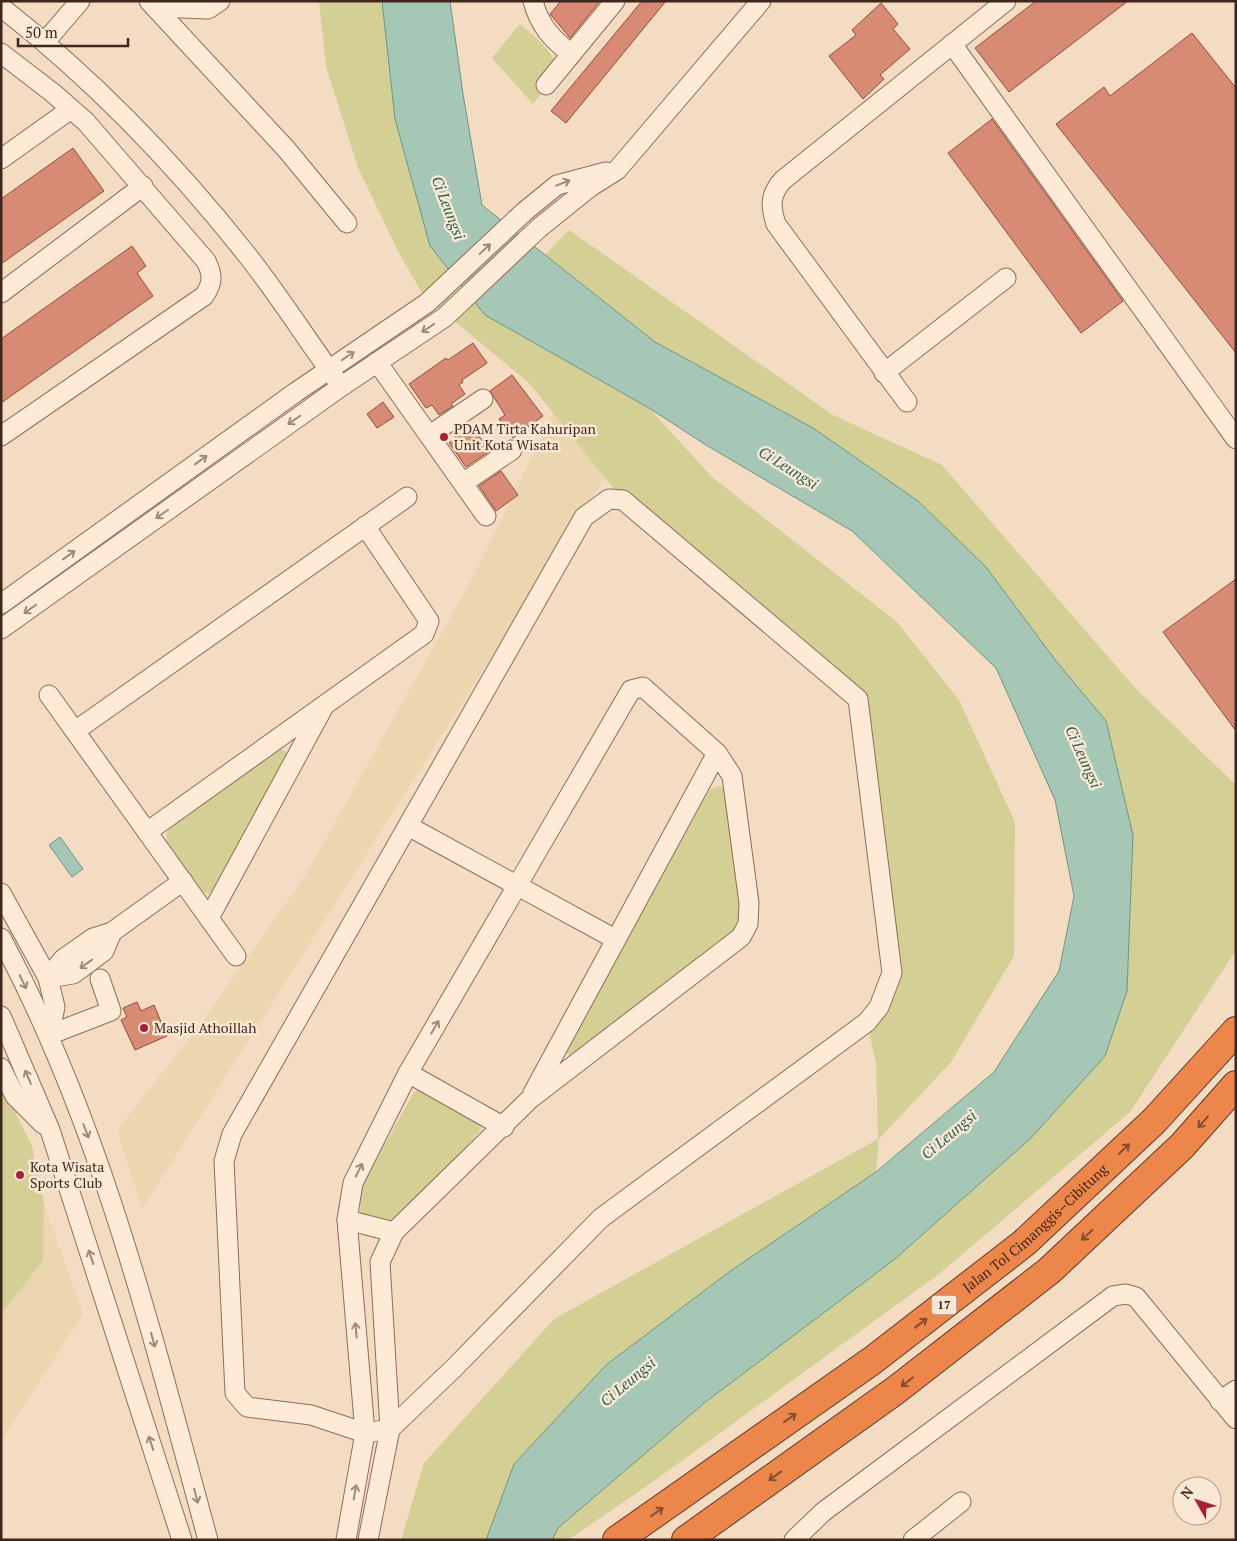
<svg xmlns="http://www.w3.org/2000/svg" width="1237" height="1541" font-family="'PT Serif',serif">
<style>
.farmland{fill:#ebd6af}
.green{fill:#d4cf95}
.water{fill:#a6c6b6;stroke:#6b9683}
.building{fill:#d78a74;stroke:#944c39}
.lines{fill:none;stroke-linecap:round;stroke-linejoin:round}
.minor-casing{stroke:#916b57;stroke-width:21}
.highway-casing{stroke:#5e392c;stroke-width:30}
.minor{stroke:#fdebd8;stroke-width:19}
.highway{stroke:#ed864a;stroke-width:28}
.oneway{stroke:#9e897a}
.oneway2{stroke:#854d2f}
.poi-dot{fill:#a81f3a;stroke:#fae8d4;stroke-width:2}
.labels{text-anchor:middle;stroke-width:5;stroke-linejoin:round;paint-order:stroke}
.shield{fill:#fae8d4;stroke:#776154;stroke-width:1}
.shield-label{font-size:12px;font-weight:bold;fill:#3f271d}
.poi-label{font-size:14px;fill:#3f271d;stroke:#fae8d4;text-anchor:start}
.street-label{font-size:14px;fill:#3f271d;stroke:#fae8d4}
.water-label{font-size:15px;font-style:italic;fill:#2a6153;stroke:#fae8d4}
</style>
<rect width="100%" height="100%" fill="#f4dcc3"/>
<!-- farmland -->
<g class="farmland">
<polygon points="576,367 649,408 142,1209 117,1130 197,1029 305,876 472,579"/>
<polygon points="44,1204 83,1314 1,1441 1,1315 43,1260"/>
</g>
<!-- green -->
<g class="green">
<polygon points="319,1 382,1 395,119 430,246 485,315 649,408 712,477 897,622 959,700 1015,822 1014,956 951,1062 879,1139 876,1172 729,1272 606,1365 514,1464 486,1540 401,1540 424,1463 554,1319 878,1139 876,1063 867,1022 892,973 858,699 623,500 529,383 424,296 400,255 358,168 326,66"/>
<path d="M520,24C534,37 564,56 553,78C548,87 539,96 533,104L492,58Z"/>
<polygon points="569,230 833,415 942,465 1136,689 1236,785 1236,950 1130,1112 939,1274 654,1481 568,1540 552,1540 558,1528 703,1404 895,1259 1031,1138 1106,721 1056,661 986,567 918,501 813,428 655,342 545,255"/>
<polygon points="282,749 287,753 288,759 216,892 210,894 203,892 167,843 166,836 169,827 277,750"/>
<path d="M719,786L728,791L745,920L741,930L574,1061C565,1055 565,1049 568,1040L710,789Z"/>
<polygon points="1,1084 32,1146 44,1204 43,1260 1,1315"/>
<polygon points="423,1087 484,1123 479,1132 384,1238 361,1230 360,1195 366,1178 414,1092"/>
</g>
<!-- water -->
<g class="water">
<polygon points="382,1 450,1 463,94 482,205 655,342 813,428 918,501 986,567 1056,661 1106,721 1133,835 1127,991 1105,1056 1031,1138 895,1259 703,1404 558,1528 552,1540 486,1540 514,1464 606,1365 729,1272 876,1172 994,1072 1059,971 1074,896 1055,800 996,668 852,531 706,445 649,408 485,315 430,246 395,119"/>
<polygon points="60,837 83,869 72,877 49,845"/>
</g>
<!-- building -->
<g class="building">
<polygon points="561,1 600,1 570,38 550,14"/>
<polygon points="642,1 666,1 566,123 551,111"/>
<polygon points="1036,1 1128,1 1009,92 975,48"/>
<polygon points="881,3 898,24 893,29 910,49 880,75 884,79 863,99 829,56 856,35 852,30"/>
<polygon points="1192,33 1236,88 1236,353 1056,124 1104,87 1110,96"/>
<polygon points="992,119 1123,301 1081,333 948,153"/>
<polygon points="73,148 104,191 1,264 1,199"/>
<polygon points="132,246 146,266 137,273 153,296 1,403 1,339"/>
<polygon points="473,343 487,363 462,380 463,382 459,385 465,394 451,404 453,406 439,415 432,405 426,408 409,384 446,358 448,360"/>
<polygon points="512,375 543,416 513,438 499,419 505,415 490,391"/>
<polygon points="383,402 394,417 377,428 367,414"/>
<polygon points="466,424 469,429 472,427 490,451 466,467 449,443 456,438 452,433"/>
<polygon points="501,471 518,495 496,511 479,486"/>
<polygon points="1236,579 1236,731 1163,632"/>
<polygon points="137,1002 141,1011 154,1005 167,1036 135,1050 121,1020 127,1017 123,1008"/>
</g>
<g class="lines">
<defs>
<g id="minor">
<polyline points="149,1 287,150 347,223"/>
<path d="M533,1C539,25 552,39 571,54"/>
<path d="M1,7C92,78 175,164 247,255C278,294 305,337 335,378"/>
<polyline points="156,7 208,9 220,1"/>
<polyline points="45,42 80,1"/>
<polyline points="952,44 1236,439"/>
<path d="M1,53L53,93L86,122L206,261C213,275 213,283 204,296L1,436"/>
<polyline points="546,85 615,1"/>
<polyline points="1,159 71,109"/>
<polyline points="1,293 143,186"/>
<polyline points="377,362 486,516"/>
<polyline points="884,373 1006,278"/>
<path d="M907,402L776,224C770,206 770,194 783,180L1006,1"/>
<polyline points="430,435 483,399"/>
<polyline points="463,483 512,450"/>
<polygon points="609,499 623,500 858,699 892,973 879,1007 867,1022 601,1218 453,1369 390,1429 365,1433 311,1415 247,1407 235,1393 224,1161 232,1134 584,517"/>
<polyline points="1,604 296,392 427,303 524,212 557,185 606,172"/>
<polyline points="1,629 342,386 445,317 539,228 590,187 617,170 761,1"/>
<polyline points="49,695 236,956"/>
<polyline points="75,731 407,497"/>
<polyline points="408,826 615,939"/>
<polyline points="147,832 424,634 429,621 365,526"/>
<polyline points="1,893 48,978 55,1007 49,1035"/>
<polyline points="209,918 323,708"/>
<path d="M1,938C102,1127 152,1335 208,1540"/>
<polyline points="48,978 63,959 93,938 112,932 183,881"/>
<polyline points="48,978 73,974 104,951 112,932"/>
<polyline points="1,1016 50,1130 182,1540"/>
<polyline points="49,1035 111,1011 100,979"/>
<polyline points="1,1068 15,1096 43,1124"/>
<polyline points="408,1073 504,1127"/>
<polyline points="533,1093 717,753"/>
<polyline points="347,1220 394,1232"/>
<polyline points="1220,1401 1236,1390"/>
<polyline points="346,1540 365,1433 347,1220 353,1183 408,1073 631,690 643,687 717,753 732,776 749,903 748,924 741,937 530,1099 394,1232 380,1262 390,1429 368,1540"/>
<polyline points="794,1540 823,1512 1113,1296 1126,1294 1136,1297 1236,1419"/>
<polyline points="913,1540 961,1502"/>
</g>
<g id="highway">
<path id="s1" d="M617,1540L873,1360L1024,1243L1154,1121L1236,1031"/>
<polyline points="686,1540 896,1390 1049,1271 1182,1146 1236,1085"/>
</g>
</defs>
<!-- minor casing -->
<use href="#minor" class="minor-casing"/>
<!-- highway casing -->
<use href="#highway" class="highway-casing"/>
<!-- minor -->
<use href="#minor" class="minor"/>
<!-- highway -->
<use href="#highway" class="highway"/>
</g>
<!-- one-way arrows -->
<defs><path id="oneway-shaft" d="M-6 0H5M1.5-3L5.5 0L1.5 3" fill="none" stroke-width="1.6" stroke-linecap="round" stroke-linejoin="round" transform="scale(1.25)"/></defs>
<g class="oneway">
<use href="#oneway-shaft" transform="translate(563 183) rotate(-21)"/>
<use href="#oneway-shaft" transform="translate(485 249) rotate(-43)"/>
<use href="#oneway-shaft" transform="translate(428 328) rotate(146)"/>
<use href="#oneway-shaft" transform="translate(348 356) rotate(-34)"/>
<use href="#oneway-shaft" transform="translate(294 420) rotate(145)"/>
<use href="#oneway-shaft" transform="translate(201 460) rotate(-36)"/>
<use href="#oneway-shaft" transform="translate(162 514) rotate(145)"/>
<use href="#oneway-shaft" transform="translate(69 555) rotate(-36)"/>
<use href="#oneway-shaft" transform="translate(30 609) rotate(145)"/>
<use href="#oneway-shaft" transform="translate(86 964) rotate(144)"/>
<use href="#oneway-shaft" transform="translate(23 982) rotate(64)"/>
<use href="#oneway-shaft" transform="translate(435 1027) rotate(-60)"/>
<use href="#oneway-shaft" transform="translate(28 1077) rotate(-113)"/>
<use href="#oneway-shaft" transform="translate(86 1131) rotate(69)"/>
<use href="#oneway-shaft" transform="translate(359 1170) rotate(-63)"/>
<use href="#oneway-shaft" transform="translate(91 1257) rotate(-108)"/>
<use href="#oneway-shaft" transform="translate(356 1330) rotate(-95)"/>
<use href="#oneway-shaft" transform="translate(153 1340) rotate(75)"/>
<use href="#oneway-shaft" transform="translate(151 1443) rotate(-108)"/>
<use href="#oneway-shaft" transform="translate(355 1492) rotate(-80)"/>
<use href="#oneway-shaft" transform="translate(196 1496) rotate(75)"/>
</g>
<g class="oneway2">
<use href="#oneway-shaft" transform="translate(1203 1122) rotate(132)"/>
<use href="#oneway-shaft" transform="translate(1124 1149) rotate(-43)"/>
<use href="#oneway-shaft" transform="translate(1087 1235) rotate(137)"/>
<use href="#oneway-shaft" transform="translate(921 1323) rotate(-38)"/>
<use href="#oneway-shaft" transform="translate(907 1382) rotate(142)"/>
<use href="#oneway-shaft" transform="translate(790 1418) rotate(-35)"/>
<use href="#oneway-shaft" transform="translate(775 1476) rotate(144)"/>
<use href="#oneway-shaft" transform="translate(657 1512) rotate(-35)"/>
</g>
<!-- markers -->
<g class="poi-dot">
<circle cx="444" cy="437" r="5"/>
<circle cx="144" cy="1028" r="5"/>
<circle cx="20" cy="1175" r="5"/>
</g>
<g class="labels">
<!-- shield labels -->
<rect class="shield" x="931.5" y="1295.5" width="25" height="19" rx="4"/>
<g class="shield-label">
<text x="944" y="1309">17</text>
</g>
<!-- poi labels -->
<g class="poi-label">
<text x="454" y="434">PDAM Tirta Kahuripan<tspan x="454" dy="16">Unit Kota Wisata</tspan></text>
<text x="154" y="1033">Masjid Athoillah</text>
<text x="30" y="1172">Kota Wisata<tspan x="30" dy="16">Sports Club</tspan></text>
</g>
<!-- street labels -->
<g class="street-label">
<text dy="5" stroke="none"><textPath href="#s1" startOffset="522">Jalan Tol Cimanggis–Cibitung</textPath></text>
</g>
<!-- water labels -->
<g class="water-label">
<text transform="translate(448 208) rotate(69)" y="5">Ci Leungsi</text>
<text transform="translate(788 468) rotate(32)" y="5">Ci Leungsi</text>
<text transform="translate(1083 757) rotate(66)" y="5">Ci Leungsi</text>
<text transform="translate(949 1135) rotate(-40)" y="5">Ci Leungsi</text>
<text transform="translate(628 1382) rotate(-40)" y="5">Ci Leungsi</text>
</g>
</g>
<!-- border -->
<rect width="1237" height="1541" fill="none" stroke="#3f271d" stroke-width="5"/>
<!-- north arrow -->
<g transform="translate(1197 1501) rotate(309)"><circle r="24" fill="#fae8d4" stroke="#af9b8b"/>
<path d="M0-4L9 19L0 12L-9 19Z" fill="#a81f3a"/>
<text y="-8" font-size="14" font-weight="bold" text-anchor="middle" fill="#3f271d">N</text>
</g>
<!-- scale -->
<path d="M18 38v8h110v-8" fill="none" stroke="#3f271d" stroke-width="2.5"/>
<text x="25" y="38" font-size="15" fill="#3f271d" stroke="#fae8d4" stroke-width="4" paint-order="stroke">50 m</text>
</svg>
